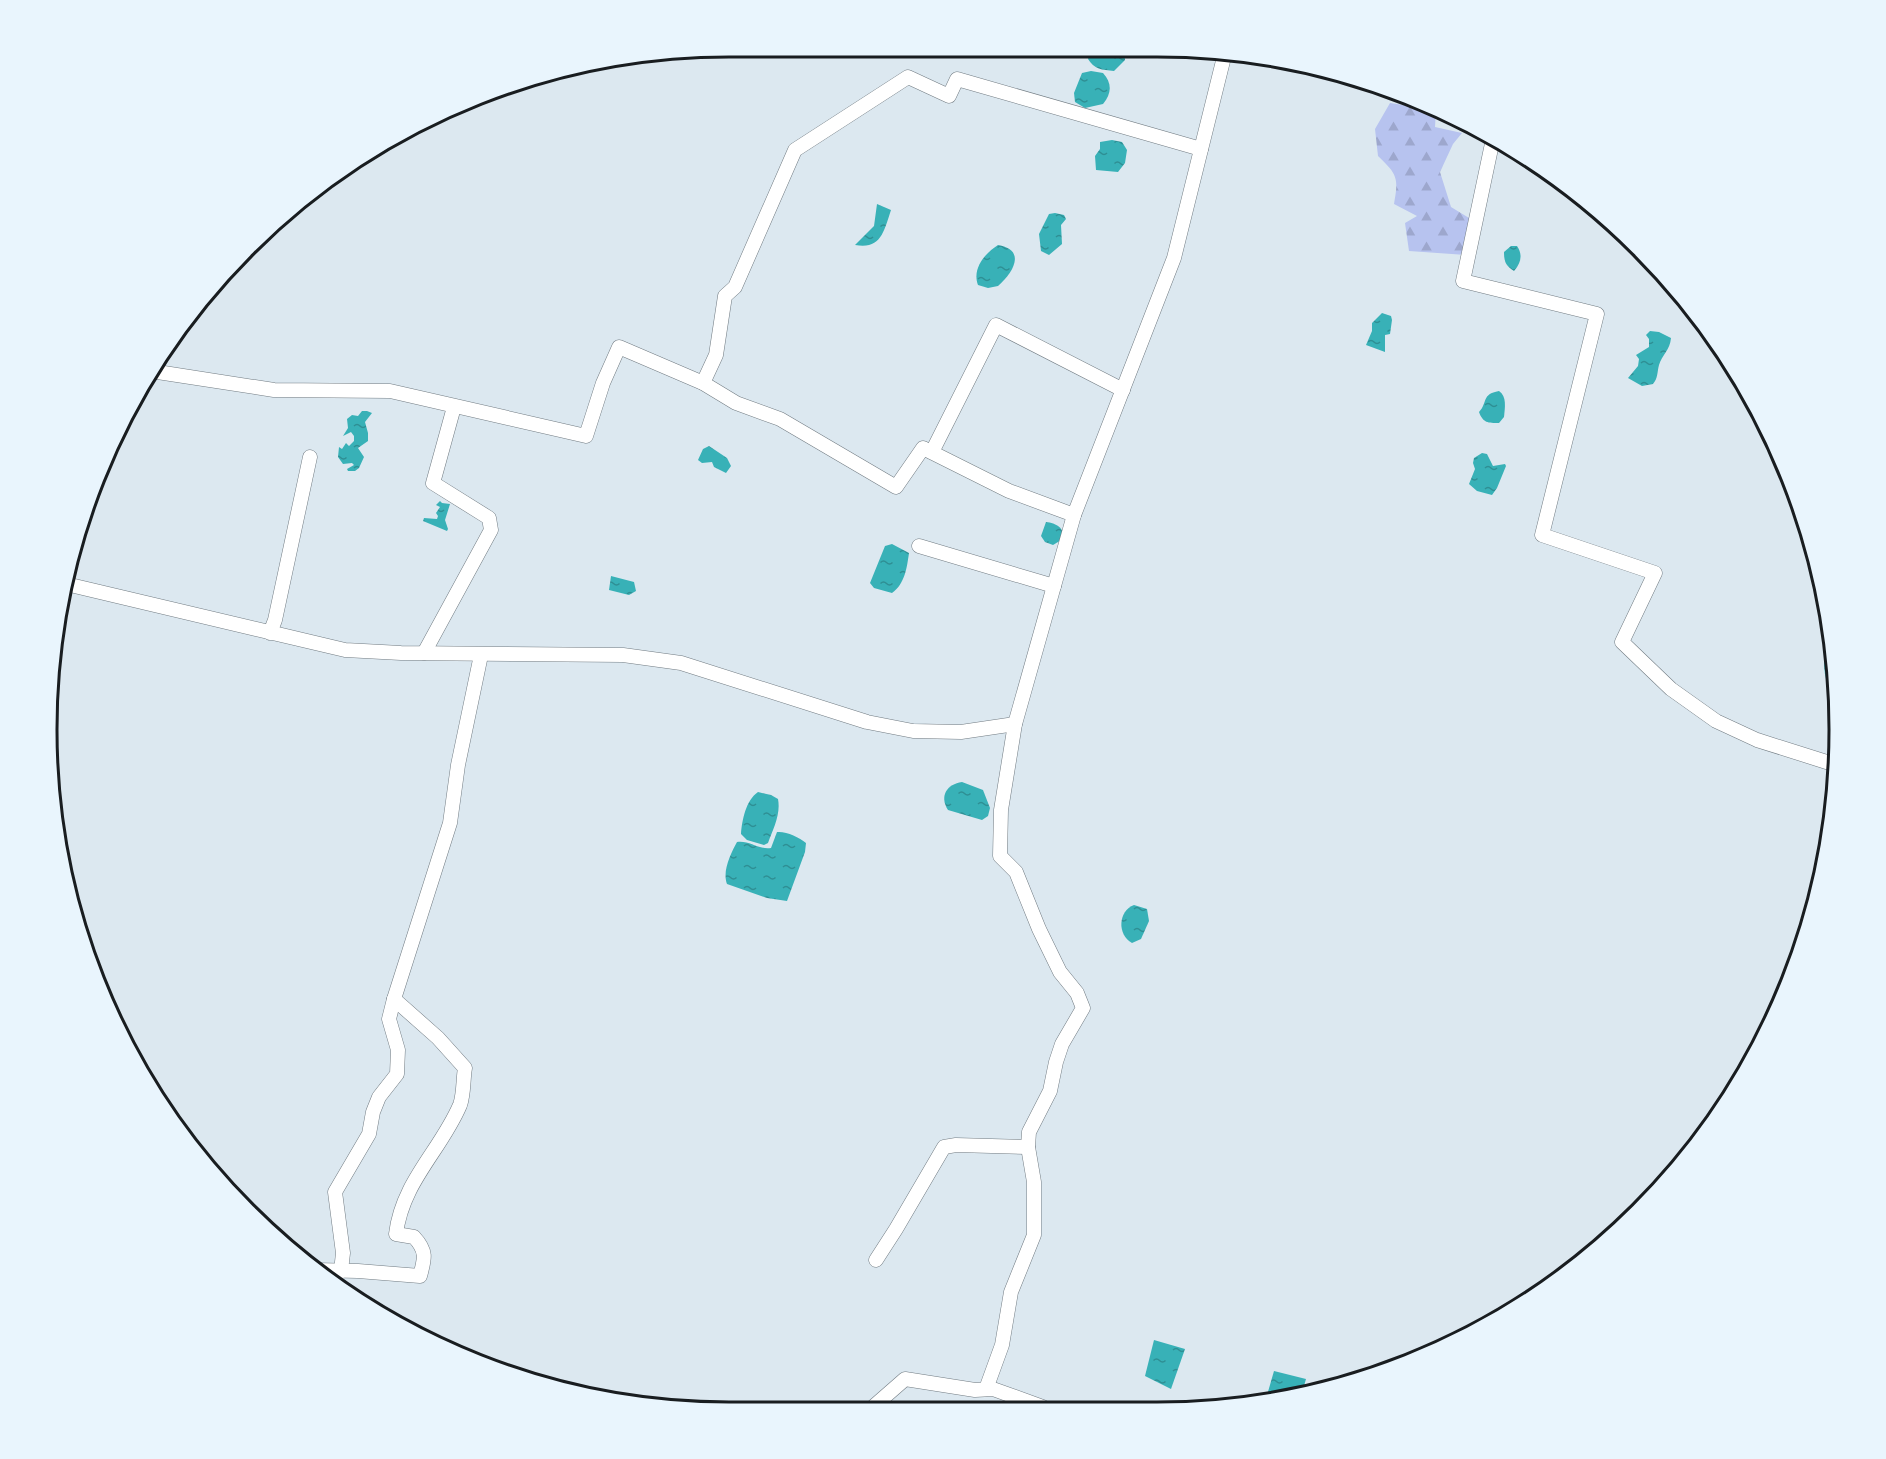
<svg xmlns="http://www.w3.org/2000/svg" width="1886" height="1459" font-family="'PT Sans Narrow',sans-serif">
<style>
.forest{fill:url(#forest-firs)}
.water{fill:url(#water-ripples)}
.lines{fill:none;stroke-linecap:round;stroke-linejoin:round}
.minor-casing{stroke:#717b82;stroke-width:15}
.minor{stroke:#fff;stroke-width:14}
.rim{fill:none;stroke:#191d20;stroke-width:3}
</style>
<defs>
<pattern id="forest-firs" width="22" height="20" patternUnits="userSpaceOnUse" patternTransform="scale(1.5)"><rect width="22" height="20" fill="#b7c3ef"/><path d="M5 1l3.5 6h-7zM16 11l3.5 6h-7z" fill="#9da7cd"/></pattern>
<pattern id="water-ripples" width="26" height="14" patternUnits="userSpaceOnUse" patternTransform="scale(1.5)"><rect width="26" height="14" fill="#38b1b7"/><path d="M2 4q2-2 4 0t4 0M15 11q2-2 4 0t4 0" fill="none" stroke="#2e8f94"/></pattern>
</defs>
<rect width="100%" height="100%" fill="#dce8f0"/>
<!-- forest -->
<path class="forest" d="M1390,103L1436,110L1435,127L1462,133L1453,144L1440,172L1451,207L1474,221L1466,255L1409,251L1405,223L1417,216L1394,204C1399,178 1397,174 1378,156L1375,129Z"/>
<!-- water -->
<g class="water">
<path d="M1091,48H1124L1125,60L1114,71C1102,70 1094,69 1088,59Z"/>
<path d="M1091,71L1103,73C1112,83 1112,93 1103,104L1085,108L1075,102L1074,93L1082,73Z"/>
<polygon points="1112,140 1122,142 1127,150 1125,163 1118,172 1096,170 1095,156 1100,149 1100,142"/>
<path d="M877,204L891,210C884,231 881,250 855,245L874,226Z"/>
<polygon points="1055,213 1064,215 1066,219 1061,225 1062,244 1049,255 1041,251 1039,234 1049,214"/>
<path d="M998,245C1027,250 1013,273 998,286L988,288L978,285C972,269 984,254 998,245Z"/>
<path d="M1511,246H1517C1523,255 1521,263 1514,271C1506,266 1504,262 1504,252Z"/>
<polygon points="1382,313 1391,316 1392,320 1390,334 1385,335 1385,352 1366,345 1372,331 1372,323"/>
<path d="M1650,331L1659,332L1671,338C1670,350 1662,355 1659,365C1657,373 1658,378 1653,384L1642,386L1628,378L1638,366L1639,359L1636,355L1649,347V339L1646,335Z"/>
<path d="M1499,391C1507,396 1505,408 1504,417L1499,423C1488,423 1483,423 1479,412C1488,403 1481,394 1499,391Z"/>
<polygon points="362,411 367,411 372,413 365,422 368,433 368,441 358,448 364,457 359,468 355,471 348,471 347,469 354,465 352,463 343,464 338,457 339,447 342,449 346,443 349,446 354,441 354,436 351,432 343,436 348,428 347,419 352,415 358,416"/>
<polygon points="709,446 727,458 731,466 726,473 714,467 712,462 702,463 698,460 703,449"/>
<polygon points="1482,453 1487,454 1493,466 1505,464 1506,466 1497,488 1492,495 1477,491 1469,484 1475,469 1473,463 1474,458"/>
<polygon points="440,501 442,503 450,504 445,520 448,529 447,531 423,521 424,518 437,519 438,516 436,513 440,507 436,505"/>
<path d="M1046,522C1056,523 1065,528 1063,539L1053,545L1045,542L1041,536Z"/>
<path d="M892,544L909,553C907,567 905,584 892,593L874,588L870,583L885,546Z"/>
<polygon points="611,576 634,582 636,591 629,595 609,590"/>
<path d="M1831,640L1835,688L1830,690C1823,676 1823,659 1826,643Z"/>
<path d="M962,782L983,790L990,808L988,816L982,820L948,810C939,796 947,784 962,782Z"/>
<path d="M758,792L771,795L778,799C781,815 773,829 768,843L764,845L747,840L741,834C742,820 746,800 758,792Z"/>
<path d="M777,832C786,831 799,837 806,843L805,852L787,901L767,898L727,884C722,871 731,853 737,842C749,840 759,850 771,848Z"/>
<path d="M1134,905L1147,909L1149,921L1141,939L1132,943C1117,935 1118,911 1134,905Z"/>
<polygon points="1154,1340 1185,1349 1171,1389 1145,1376"/>
<polygon points="1274,1371 1306,1379 1302,1393 1265,1402"/>
</g>
<g class="lines">
<defs>
<g id="minor">
<polyline points="1493,139 1463,281 1597,314 1542,535 1655,573 1622,642 1671,689 1716,721 1757,740 1836,765"/>
<polyline points="151,371 274,390 390,391 586,436 603,383 619,347 703,383 736,403 780,419 896,487 923,448 1009,491 1074,515"/>
<polyline points="703,383 716,355 725,296 735,287 795,150 908,77 949,96 957,79 1201,149"/>
<polyline points="932,452 996,325 1123,390"/>
<polyline points="919,546 1054,586"/>
<polyline points="66,584 345,650 401,653 623,655 681,663 867,722 913,731 961,732 1015,724"/>
<polyline points="270,633 275,620 310,457"/>
<polyline points="424,653 491,530 489,518 433,483 454,407"/>
<polyline points="876,1260 896,1229 944,1147 956,1145 1028,1147"/>
<path d="M317,1270L358,1271L420,1276C425,1258 427,1251 414,1237L396,1234C402,1182 441,1150 460,1105C464,1094 463,1079 465,1068L438,1038L394,999L450,823L458,765L481,655"/>
<polyline points="341,1271 343,1253 335,1192 369,1134 373,1112 379,1097 397,1074 398,1050 389,1019 394,999"/>
<polyline points="986,1389 1002,1345 1011,1292 1034,1235 1034,1182 1028,1147 1029,1132 1050,1091 1056,1062 1062,1044 1083,1008 1077,993 1060,972 1039,929 1016,872 1000,856 1001,810 1015,724 1074,515 1174,258 1225,53"/>
<polyline points="873,1407 905,1379 975,1390 993,1389 1043,1407"/>
</g>
</defs>
<!-- minor casing -->
<use href="#minor" class="minor-casing"/>
<!-- minor -->
<use href="#minor" class="minor"/>
</g>
<!-- crop -->
<path d="M0 0H1886V1459H0ZM729 57H1157A672 672 0 0 1 1829 729V730A672 672 0 0 1 1157 1402H729A672 672 0 0 1 57 730V729A672 672 0 0 1 729 57Z" fill="#e9f5fd" fill-rule="evenodd"/>
<path class="rim" d="M729 57H1157A672 672 0 0 1 1829 729V730A672 672 0 0 1 1157 1402H729A672 672 0 0 1 57 730V729A672 672 0 0 1 729 57Z"/>
</svg>
